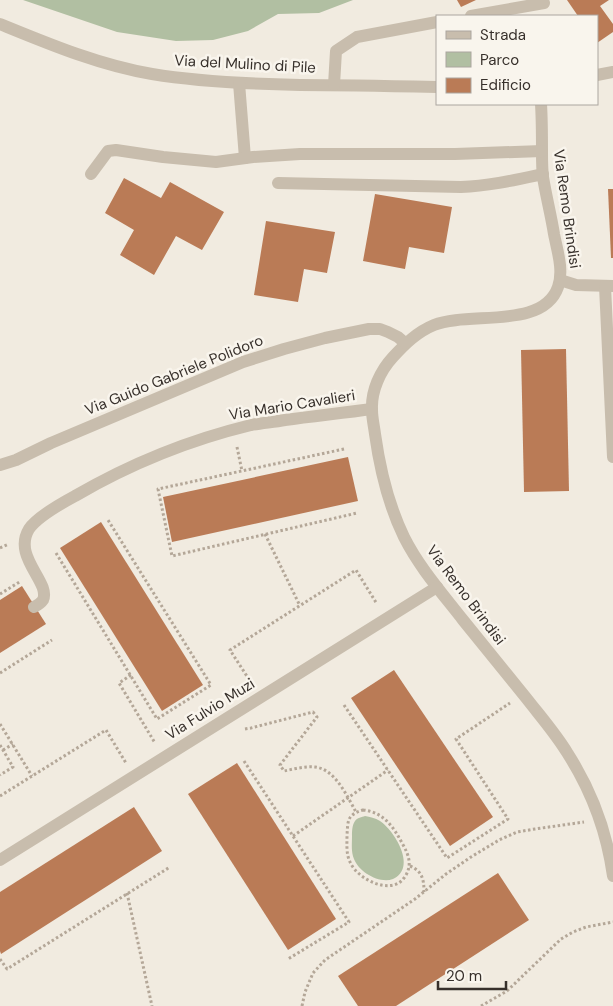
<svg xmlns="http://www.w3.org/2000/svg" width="613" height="1006" font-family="'DM Sans',sans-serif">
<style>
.green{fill:#b1bfa2}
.building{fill:#ba7b56}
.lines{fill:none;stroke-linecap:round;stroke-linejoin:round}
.path{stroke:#b4a798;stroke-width:3;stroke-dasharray:2.5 2.5;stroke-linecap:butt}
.minor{stroke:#c8bdad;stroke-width:12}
.labels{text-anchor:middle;stroke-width:5;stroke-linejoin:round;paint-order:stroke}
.street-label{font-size:15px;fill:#37302b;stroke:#f9f5ed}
</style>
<rect width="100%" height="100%" fill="#f1ebe0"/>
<!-- green -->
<g class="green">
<polygon points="23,0 353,0 319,13 278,14 248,31 213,40 176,41 117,32"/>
<path d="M365,816C370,817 375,818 380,821C394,830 418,868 393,879C379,884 359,872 354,859C351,852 352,844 352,836C352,832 352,825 355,821C357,818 362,817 365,816Z"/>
</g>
<!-- building -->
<g class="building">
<polygon points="457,0 476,0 461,7"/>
<polygon points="567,0 609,0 600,6 613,24 613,32 597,43 597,16 578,16"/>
<polygon points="124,178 161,198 170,182 224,212 202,250 176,236 154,275 120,255 134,230 105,213"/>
<polygon points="608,189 613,189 613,258 611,258"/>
<polygon points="375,194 452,207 444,253 409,247 405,269 363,261"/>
<polygon points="266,221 335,232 327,273 304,269 298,302 254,295"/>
<polygon points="566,349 569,491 524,492 521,350"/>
<polygon points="348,457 358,501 172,542 163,497"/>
<polygon points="101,522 203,685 162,711 60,548"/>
<polygon points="22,586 46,624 0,653 0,600"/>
<polygon points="394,670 493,817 450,846 351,698"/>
<polygon points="237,763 336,919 288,950 188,794"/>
<polygon points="134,807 162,851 1,954 0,951 0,892"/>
<polygon points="498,873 529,920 396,1006 358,1006 338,976"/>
</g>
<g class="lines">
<!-- path -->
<g class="path">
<polyline points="237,447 242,471"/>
<polyline points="344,449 158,489 172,556 357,513"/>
<polyline points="265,534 300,606"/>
<polyline points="0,548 9,544"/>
<polyline points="56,553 157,719 211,685 108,520"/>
<polyline points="0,594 21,581"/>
<polyline points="0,673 52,640"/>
<polyline points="131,675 119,683 155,743"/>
<polyline points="252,684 230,650 356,570 377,604"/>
<polyline points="344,705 447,858 508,819 456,739 510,703"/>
<polyline points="0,724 32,776"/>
<path d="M245,729L251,728L313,712L317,717L280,765L284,771C294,769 305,766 315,767C335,769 347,796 356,812"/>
<polyline points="0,745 13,767 0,775"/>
<polyline points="3,750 13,744"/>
<polyline points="244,761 349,922 288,959"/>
<polyline points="0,796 106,730 126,763"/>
<path d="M363,810C383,812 393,826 402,843C409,855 413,866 404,878C391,896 357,879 350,862C346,854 347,844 347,835C348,820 347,815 363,810Z"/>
<polyline points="293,836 388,770"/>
<path d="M410,866C422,871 424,879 424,892"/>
<polyline points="127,893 152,1006"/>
<polyline points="0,959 7,969 170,867"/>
<polyline points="302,1006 305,992 313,973 325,960 415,899 446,874 471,857 499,840 517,832 535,829 584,822"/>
<polyline points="481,1006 507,991 561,939 573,932 586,927 613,922"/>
</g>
<!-- minor -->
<g class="minor">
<polyline points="471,16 544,3"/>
<path d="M0,24C49,44 99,65 152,74C201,82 250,84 300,85C345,85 391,86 437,87"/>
<polyline points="597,75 613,72"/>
<polyline points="239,83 245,158"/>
<polyline points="334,85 336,51 357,37 437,22"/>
<path d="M541,104C542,120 542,136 542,152C542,160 542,169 543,177C546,196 551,215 554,234C557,250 564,270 558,287C543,330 469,311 434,325C417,332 405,344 393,357C380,371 371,391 372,410C372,418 374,426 375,434C380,470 388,504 404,537C419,567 442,593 463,620C484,646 506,673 527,699C541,717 556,734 568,754C591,790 607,833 613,876"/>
<polyline points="91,174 108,151 116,150 163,157 216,162 253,157 300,154 455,154 542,151"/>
<path d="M278,183L461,187C489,186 515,180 543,174"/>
<polyline points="560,280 576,285 613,286"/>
<polyline points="605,286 613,457"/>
<polyline points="0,465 16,460 51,443 243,362 284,349 325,338 369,329 380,329 388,332 398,337 405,343"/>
<path d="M34,607C38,605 41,603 43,600C51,582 12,557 29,529C37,517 62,503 75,496C130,464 189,440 251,425C262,423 274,422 285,420C314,416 343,413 372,409"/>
<polyline points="0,860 437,587"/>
</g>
</g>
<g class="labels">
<!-- street labels -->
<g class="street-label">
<text transform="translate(245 64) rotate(3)" y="5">Via del Mulino di Pile</text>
<text transform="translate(567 209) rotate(82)" y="5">Via Remo Brindisi</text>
<text transform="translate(174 375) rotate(-22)" y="5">Via Guido Gabriele Polidoro</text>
<text transform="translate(292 405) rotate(-9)" y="5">Via Mario Cavalieri</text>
<text transform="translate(466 595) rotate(53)" y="5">Via Remo Brindisi</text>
<text transform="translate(210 709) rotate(-32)" y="5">Via Fulvio Muzi</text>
</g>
</g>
<!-- legend -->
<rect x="436" y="15" width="162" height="90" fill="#f9f5ed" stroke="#aba69f"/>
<rect x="446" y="31" width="25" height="8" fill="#c8bdad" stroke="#aba69f"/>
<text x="480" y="40" font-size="15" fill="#37302b">Strada</text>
<rect x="446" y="52" width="25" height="15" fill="#b1bfa2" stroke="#aba69f"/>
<text x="480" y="65" font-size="15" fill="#37302b">Parco</text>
<rect x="446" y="78" width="25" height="15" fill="#ba7b56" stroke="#aba69f"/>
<text x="480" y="90" font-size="15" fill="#37302b">Edificio</text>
<!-- scale -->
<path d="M438 981v8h68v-8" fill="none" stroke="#37302b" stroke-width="2.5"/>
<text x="446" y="981" font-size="15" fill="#37302b" stroke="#f9f5ed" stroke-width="4" paint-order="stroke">20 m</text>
</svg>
